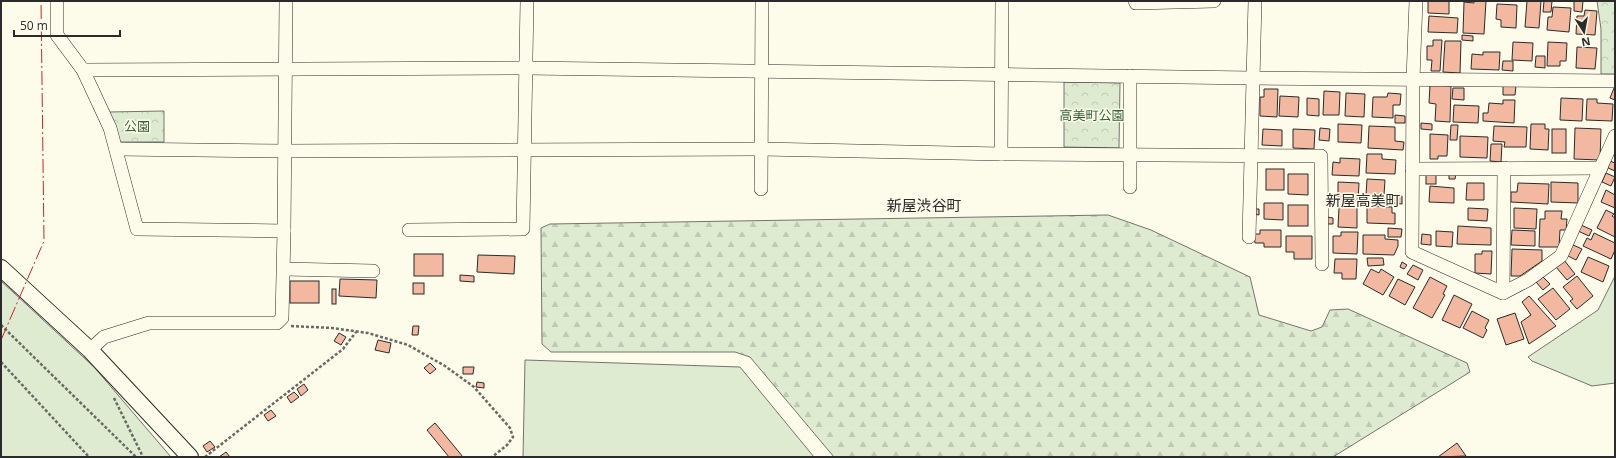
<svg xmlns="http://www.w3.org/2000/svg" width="1616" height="458" font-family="'Open Sans','Noto Sans JP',sans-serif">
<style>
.grass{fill:#deebd1;stroke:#74746e}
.forest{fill:url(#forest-firs);stroke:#74746e}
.park{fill:url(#park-crowns);stroke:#74746e}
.building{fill:#f2b8a0;stroke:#2b2b2b}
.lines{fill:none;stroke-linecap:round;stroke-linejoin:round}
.minor-casing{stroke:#2b2b2b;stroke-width:14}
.tertiary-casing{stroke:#2b2b2b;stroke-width:18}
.path{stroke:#6a6964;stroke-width:2.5;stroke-dasharray:3 2;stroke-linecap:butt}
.minor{stroke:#fdfbea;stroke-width:13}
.tertiary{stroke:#fdfbea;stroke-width:16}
.power{stroke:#c62828;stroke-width:1;stroke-dasharray:14 3 2 3;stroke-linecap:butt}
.labels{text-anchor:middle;stroke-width:3;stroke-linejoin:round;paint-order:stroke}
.park-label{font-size:13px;fill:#34623c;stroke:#fdfbea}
.quarter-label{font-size:15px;fill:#2b2b2b;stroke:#fdfbea}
</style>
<defs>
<pattern id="forest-firs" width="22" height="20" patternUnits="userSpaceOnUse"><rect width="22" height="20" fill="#deebd1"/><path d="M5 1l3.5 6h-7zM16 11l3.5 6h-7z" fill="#bfcab4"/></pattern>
<pattern id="park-crowns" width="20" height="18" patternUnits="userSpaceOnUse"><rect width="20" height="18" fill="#deebd1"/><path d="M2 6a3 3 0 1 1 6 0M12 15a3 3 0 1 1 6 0" fill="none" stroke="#bfcab4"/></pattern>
</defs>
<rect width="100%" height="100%" fill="#fdfbea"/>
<!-- grass -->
<g class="grass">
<polygon points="1615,276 1615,383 1592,386 1532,361 1528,357 1598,310"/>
<polygon points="1,281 94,367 171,457 1,457"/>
<polygon points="525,360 740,367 814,457 523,457"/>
</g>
<!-- forest -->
<polygon class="forest" points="1108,215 1151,230 1250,277 1259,315 1311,331 1322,327 1330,310 1348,309 1467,363 1470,372 1333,457 834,457 750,357 735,352 551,352 542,344 541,228 550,224"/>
<!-- park -->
<g class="park">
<polygon points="1597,1 1615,1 1615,74 1601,74 1601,29"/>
<polygon points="1064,82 1120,83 1119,148 1064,147"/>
<polygon points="164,111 164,142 120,142 109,112"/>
</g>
<!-- building -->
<g class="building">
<polygon points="1428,1 1449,1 1449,14 1428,13"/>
<polygon points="1474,1 1486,1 1484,34 1463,33 1464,2 1474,3"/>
<polygon points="1527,1 1541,1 1539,28 1525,27"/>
<polygon points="1544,1 1552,1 1551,12 1543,12"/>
<polygon points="1574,1 1583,1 1582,12 1574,11"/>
<polygon points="1497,4 1517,5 1516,28 1501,27 1501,20 1496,19"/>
<polygon points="1553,7 1571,8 1569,32 1547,30 1548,17 1552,17"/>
<polygon points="1585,10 1597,11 1595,35 1576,34 1577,16 1584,16"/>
<polygon points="1429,16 1458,18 1457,33 1428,32"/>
<polygon points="1462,35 1473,36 1473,41 1462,40"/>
<polygon points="1433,40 1442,40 1440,71 1431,71 1432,60 1427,60 1427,46 1433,46"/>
<polygon points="1445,41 1461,41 1460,73 1443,72"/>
<polygon points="1513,42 1533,43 1532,61 1512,60"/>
<polygon points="1548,42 1567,43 1566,61 1560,61 1560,66 1547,66"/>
<polygon points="1577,47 1597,48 1595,69 1576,68"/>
<polygon points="1483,52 1500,52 1499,70 1471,69 1472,54 1483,55"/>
<polygon points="1536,56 1545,56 1545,68 1535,67"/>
<polygon points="1503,61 1513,61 1513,71 1502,70"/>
<polygon points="1430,85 1451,86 1450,122 1435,121 1436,104 1429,103"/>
<polygon points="1503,85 1516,86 1515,95 1503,95"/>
<polygon points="1453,88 1464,88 1464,100 1452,99"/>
<polygon points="1614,88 1615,89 1615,100 1610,98"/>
<polygon points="1264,89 1278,89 1277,117 1260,116 1260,97 1264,97"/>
<polygon points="1324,91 1340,92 1339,115 1323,115"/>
<polygon points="1346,93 1365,94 1364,117 1345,116"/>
<polygon points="1388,93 1401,94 1400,105 1393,105 1393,118 1372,117 1373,97 1387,97"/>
<polygon points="1280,96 1299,97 1298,117 1279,116"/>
<polygon points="1307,98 1319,99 1319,116 1307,115"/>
<polygon points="1561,98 1583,99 1582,121 1560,120"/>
<polygon points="1587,99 1597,99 1597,103 1613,104 1612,121 1586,120"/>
<polygon points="1503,100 1515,100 1514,123 1483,121 1483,113 1488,113 1489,103 1503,104"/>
<polygon points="1454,105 1479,106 1478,123 1453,122"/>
<polygon points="1395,115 1405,116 1405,123 1395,123"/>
<polygon points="1421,123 1432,124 1432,130 1421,129"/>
<polygon points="1338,124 1362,125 1361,143 1338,142"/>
<polygon points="1531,124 1545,124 1545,129 1549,129 1548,150 1530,149"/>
<polygon points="1451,125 1458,125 1457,140 1450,140"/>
<polygon points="1369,126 1395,127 1395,141 1404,142 1403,150 1368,148"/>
<polygon points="1494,126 1527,127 1526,147 1504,147 1505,142 1493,141"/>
<polygon points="1320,128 1330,129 1329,141 1319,140"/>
<polygon points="1575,128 1601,129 1600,160 1574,159"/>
<polygon points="1263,129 1282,130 1282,146 1262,145"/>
<polygon points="1293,129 1315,130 1314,149 1293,148"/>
<rect x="1552" y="129" width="14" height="24"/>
<polygon points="1430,134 1448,135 1447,156 1438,156 1438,159 1430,159"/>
<polygon points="1460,136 1488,137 1487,158 1460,157"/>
<polygon points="1491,144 1502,144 1501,162 1490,161"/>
<polygon points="1367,154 1382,154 1382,159 1396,160 1395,174 1366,173"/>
<polygon points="1340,158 1360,159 1359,176 1332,175 1333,162 1340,163"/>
<polygon points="1610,161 1615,163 1615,171 1608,168"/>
<rect x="1266" y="169" width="18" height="21"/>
<polygon points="1449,172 1456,173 1455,179 1449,179"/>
<polygon points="1606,173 1615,177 1611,186 1602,182"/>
<polygon points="1288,174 1308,174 1308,195 1288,194"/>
<rect x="1426" y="174" width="10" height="10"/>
<polygon points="1367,179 1385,180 1384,195 1366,195"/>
<polygon points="1338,182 1359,183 1358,201 1338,200"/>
<polygon points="1551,182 1578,183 1578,203 1551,202"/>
<polygon points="1467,183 1484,183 1484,200 1466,200"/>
<polygon points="1518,183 1549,184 1548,204 1511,202 1511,192 1517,192"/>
<polygon points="1430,186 1454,188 1454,203 1429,202"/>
<polygon points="1606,190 1615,195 1615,208 1601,202"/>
<polygon points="1390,195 1402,196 1402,204 1390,203"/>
<polygon points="1264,203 1283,203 1283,220 1264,219"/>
<rect x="1288" y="205" width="20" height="21"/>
<polygon points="1367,206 1392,207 1392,213 1395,213 1395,224 1367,223"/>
<polygon points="1339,207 1357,207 1357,228 1338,227"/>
<polygon points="1468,208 1488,209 1487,221 1468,220"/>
<polygon points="1514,208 1537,209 1536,229 1514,228"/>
<polygon points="1254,209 1259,209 1259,215 1254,214"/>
<polygon points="1606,210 1614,214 1612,216 1615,218 1615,237 1597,228"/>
<polygon points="1545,211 1562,211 1561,219 1567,219 1566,230 1560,230 1559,247 1539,247 1540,219 1545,219"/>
<polygon points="1327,217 1333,218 1333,224 1326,224"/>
<polygon points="1581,225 1592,230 1589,236 1578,231"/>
<polygon points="1458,226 1491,228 1491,245 1457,244"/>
<polygon points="1388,228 1402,229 1401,237 1388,237"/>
<polygon points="1260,230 1281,230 1281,247 1264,247 1264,243 1255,243 1254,234 1260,234"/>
<polygon points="1512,230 1535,231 1535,246 1511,245"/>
<polygon points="1436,231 1453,232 1452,247 1436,246"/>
<polygon points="1341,232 1358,232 1357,254 1333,253 1333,236 1341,236"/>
<polygon points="1594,233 1615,243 1615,250 1611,259 1583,246 1587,238 1591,240"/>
<polygon points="1422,234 1431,235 1431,245 1421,244"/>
<polygon points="1363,235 1385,235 1385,239 1398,240 1398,246 1394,255 1363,254"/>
<polygon points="1286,236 1312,236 1312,259 1294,259 1294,252 1286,252"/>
<polygon points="1571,244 1582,249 1576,260 1566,255"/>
<polygon points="1512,249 1542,250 1542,261 1520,276 1511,276"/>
<polygon points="1482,251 1492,251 1491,274 1475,273 1475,254 1482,254"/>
<rect x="414" y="254" width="29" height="22"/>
<polygon points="478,255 515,256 514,274 477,272"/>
<polygon points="1588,257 1609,266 1603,282 1581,272"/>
<polygon points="1367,258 1383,258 1384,265 1368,266"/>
<polygon points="1335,259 1357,259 1356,279 1342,279 1342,273 1334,273"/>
<polygon points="1564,260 1575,274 1567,280 1556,267"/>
<polygon points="1402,262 1407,265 1404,269 1400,267"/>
<polygon points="1413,265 1423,270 1418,280 1407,274"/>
<polygon points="1371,269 1379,273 1381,269 1394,277 1383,295 1363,284"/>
<polygon points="460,275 474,276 474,282 460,281"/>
<polygon points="1577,276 1593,296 1577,309 1570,301 1573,299 1563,287"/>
<polygon points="1430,277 1447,286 1443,294 1445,295 1432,318 1413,308"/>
<polygon points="1543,277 1550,284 1543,290 1536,282"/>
<polygon points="340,279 377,280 376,298 339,296"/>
<polygon points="1398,279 1415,287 1405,305 1389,296"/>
<rect x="290" y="281" width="29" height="22"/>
<rect x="413" y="283" width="11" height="11"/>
<polygon points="1553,288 1570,309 1556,320 1538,299"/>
<rect x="332" y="289" width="4" height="15"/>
<polygon points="1454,295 1472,304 1460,328 1442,320"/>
<polygon points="1529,296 1556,326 1529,344 1521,322 1531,315 1522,302"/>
<polygon points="1472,311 1489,320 1485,328 1487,330 1483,338 1463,328"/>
<polygon points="1515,313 1524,339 1506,345 1497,319"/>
<polygon points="413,326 419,326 418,335 412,335"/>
<polygon points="339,333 346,337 341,345 334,341"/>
<polygon points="378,340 391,343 389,353 375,350"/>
<polygon points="430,363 436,369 430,374 424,368"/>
<polygon points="463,367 474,367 473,374 463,374"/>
<polygon points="477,382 484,383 484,388 476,387"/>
<polygon points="304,384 308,390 301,396 297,389"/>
<polygon points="294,392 299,397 291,403 287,397"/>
<polygon points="271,410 276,416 268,421 264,415"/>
<polygon points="435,423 463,457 449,457 427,430"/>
<polygon points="210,441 215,447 207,452 203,446"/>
<polygon points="1457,443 1466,456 1438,457"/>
<polygon points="226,452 230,457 219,457"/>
</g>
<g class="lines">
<defs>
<g id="minor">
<polyline points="57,1 57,35 83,70 110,128 137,229 284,231"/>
<polyline points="1135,1 1136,3 1214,1"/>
<polyline points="1416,1 1413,79 1412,252 1503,293 1528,280 1561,256 1615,136"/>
<polyline points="83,70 526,68 1253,78 1615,81"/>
<polyline points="1130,76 1130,187"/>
<polyline points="117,149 285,151 761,149 1001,154 1321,156 1322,264"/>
<polyline points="1001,154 1002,1"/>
<polyline points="1412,169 1601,168"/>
<polyline points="761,189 762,1"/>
<polyline points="409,230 523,229 527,1"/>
<polyline points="1249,237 1255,1"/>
<polyline points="284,269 373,271"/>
<polyline points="1503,293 1504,168"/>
<polyline points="90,350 104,337 149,323 277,323 282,318 284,231 286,1"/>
</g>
<polyline id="tertiary" points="1,268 90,350 190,457"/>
</defs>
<!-- minor casing -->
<use href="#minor" class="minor-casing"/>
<!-- tertiary casing -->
<use href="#tertiary" class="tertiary-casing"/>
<!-- path -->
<g class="path">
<polyline points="1,325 136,457"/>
<polyline points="291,326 332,328 368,333 408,345 445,366 474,387 510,428 513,437 507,445 492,457"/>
<polyline points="1,362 89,457"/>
<polyline points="114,398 143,457"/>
<polyline points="205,457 343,349 356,332"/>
</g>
<!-- minor -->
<use href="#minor" class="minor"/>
<!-- tertiary -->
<use href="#tertiary" class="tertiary"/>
<!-- power -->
<polyline class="power" points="1,340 44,241 41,1"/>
</g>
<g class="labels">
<!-- park labels -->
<g class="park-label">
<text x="1092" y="120">高美町公園</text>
<text x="137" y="131">公園</text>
</g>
<!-- quarter labels -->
<g class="quarter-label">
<text x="1363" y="206">新屋高美町</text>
<text x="924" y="211">新屋渋谷町</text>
</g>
</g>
<!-- border -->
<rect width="1616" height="458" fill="none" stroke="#2b2b2b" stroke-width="4"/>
<!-- north arrow -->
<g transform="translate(1584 32) rotate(169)" stroke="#fdfbea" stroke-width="3" paint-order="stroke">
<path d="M0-3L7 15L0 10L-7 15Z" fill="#2b2b2b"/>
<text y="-6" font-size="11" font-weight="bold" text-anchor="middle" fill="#2b2b2b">N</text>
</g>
<!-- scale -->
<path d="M14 30v6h106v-6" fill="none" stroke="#2b2b2b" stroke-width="2"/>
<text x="20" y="30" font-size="12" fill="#2b2b2b" stroke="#fdfbea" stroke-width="3" paint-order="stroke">50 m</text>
</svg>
